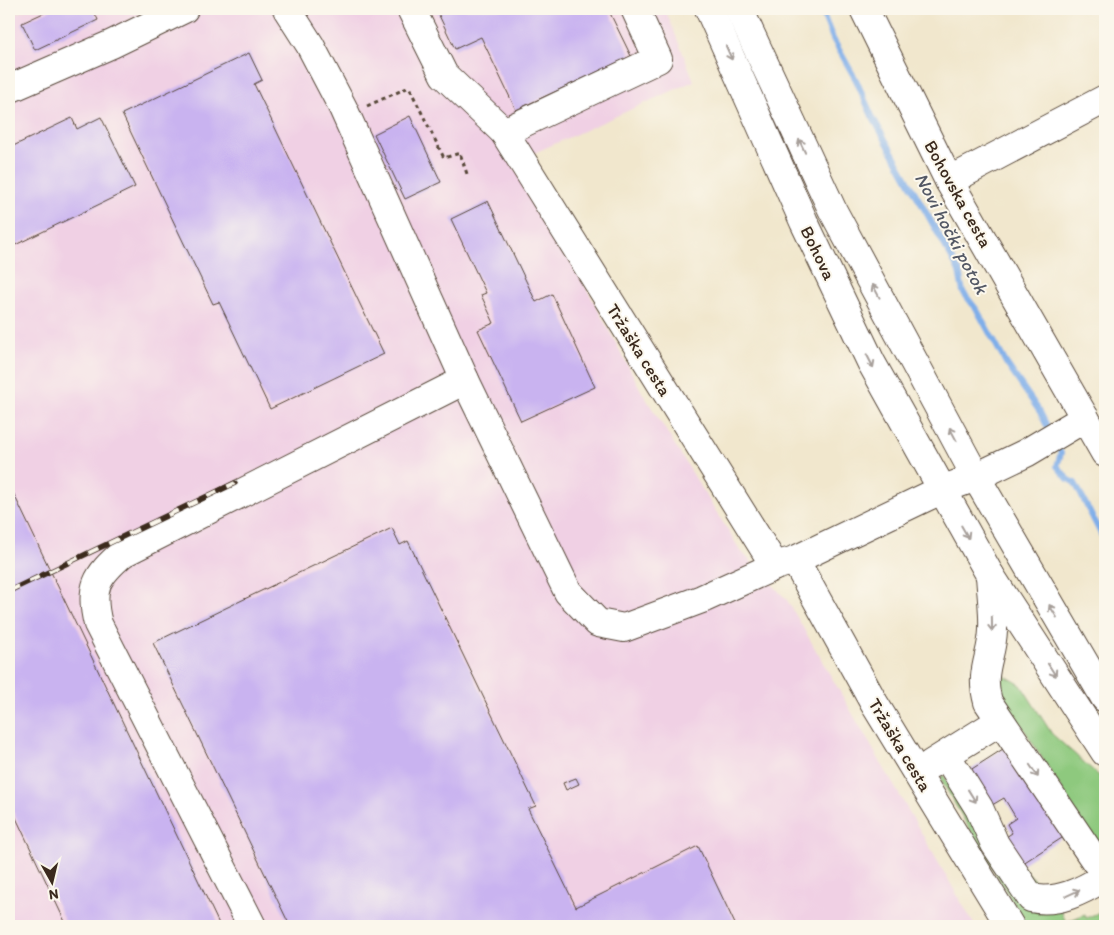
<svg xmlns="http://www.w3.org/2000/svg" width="1114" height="935" font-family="Itim,sans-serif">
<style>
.built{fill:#f0d0e4}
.green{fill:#8ec97e;stroke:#647a4e}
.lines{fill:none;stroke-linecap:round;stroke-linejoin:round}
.stream{stroke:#7faee9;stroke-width:6}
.building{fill:#c9b3f0}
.minor-casing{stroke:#564638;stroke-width:30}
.major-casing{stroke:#564638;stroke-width:30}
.path{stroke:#564638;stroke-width:3;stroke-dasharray:4 4;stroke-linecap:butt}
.minor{stroke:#fff;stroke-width:28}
.major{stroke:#fff;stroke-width:28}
.rail-casing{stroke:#3b2a1e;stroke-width:5.5}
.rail{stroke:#fbf7ec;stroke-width:4;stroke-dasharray:11;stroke-linecap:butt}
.oneway{stroke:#a79f9a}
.labels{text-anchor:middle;stroke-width:4;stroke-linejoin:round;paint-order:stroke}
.street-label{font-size:18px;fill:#3b2a1e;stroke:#fbf7ec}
.water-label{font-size:19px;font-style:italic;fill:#535865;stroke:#fbf7ec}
</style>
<rect width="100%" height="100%" fill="#fbf7ec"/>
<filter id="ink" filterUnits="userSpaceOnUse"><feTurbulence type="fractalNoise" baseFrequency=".02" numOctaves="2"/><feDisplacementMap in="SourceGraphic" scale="10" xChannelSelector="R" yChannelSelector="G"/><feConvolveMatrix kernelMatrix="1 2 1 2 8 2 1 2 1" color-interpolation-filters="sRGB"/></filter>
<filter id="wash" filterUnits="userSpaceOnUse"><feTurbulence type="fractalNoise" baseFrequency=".0096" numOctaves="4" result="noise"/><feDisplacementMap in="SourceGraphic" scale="20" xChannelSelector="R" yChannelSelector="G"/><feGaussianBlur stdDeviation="1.12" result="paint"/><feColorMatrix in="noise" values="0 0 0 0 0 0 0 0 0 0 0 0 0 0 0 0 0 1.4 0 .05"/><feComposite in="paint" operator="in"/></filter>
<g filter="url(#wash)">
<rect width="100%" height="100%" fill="#f1e7cd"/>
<!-- built -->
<polygon class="built" points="29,9 665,9 694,81 512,163 581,278 642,392 740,550 787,600 975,926 9,926 9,16"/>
<!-- green -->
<g class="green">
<polygon points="1002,674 1021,685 1052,734 1105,781 1105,850 1087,830 1007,702 1001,687"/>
<polygon points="942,774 1060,909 1066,922 1085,914 1086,918 1105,910 1105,926 1026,926 941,780"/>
</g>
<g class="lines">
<!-- stream -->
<g class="stream">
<polyline points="821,9 833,39 856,80 872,116 959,271 963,292 977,310 1006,363 1040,412 1050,432"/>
<polyline points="1056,443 1061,453 1057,466 1068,479 1075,483 1105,542"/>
</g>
</g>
<g id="blocks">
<!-- building -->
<g class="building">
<polygon points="52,9 93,9 98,20 35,50 22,23"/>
<polygon points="436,9 608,9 631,56 516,110 481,37 455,49"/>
<polygon points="249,53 262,80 254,84 384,354 270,409 219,302 213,304 122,114"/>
<polygon points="410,116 441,182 405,199 374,134"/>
<polygon points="101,117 135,187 9,248 9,148 72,118 77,129"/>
<polygon points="488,201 536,302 552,294 595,387 521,421 478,330 494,323 481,295 486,293 451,219"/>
<polygon points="9,484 220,926 67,926 9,803"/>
<polygon points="392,528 400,545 408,541 536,806 528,809 576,907 698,846 736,926 290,926 153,643"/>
<polygon points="1017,740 1065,836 1017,867 1000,841 1012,833 1007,824 1016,818 1004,798 987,808 964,774"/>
<polygon points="576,778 579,784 566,790 563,783"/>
</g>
</g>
</g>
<g filter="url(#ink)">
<use href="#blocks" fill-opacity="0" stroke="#564638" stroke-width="1"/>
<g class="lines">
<defs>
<g id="minor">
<polyline points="287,9 310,45 343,108 465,380 568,592 598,623 624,628 702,599 775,566 795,560 941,490 976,477 1026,453 1085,418"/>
<polyline points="411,9 444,75 504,132 658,59 635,9"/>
<polyline points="864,9 949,181 1105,453"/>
<polyline points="9,89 112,44 184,9"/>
<polyline points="504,132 775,566"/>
<polyline points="949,181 1105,99"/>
<polyline points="795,560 874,703 1010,926"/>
<path d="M990,575C991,593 994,612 993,630C992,658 979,671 988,702L1096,862L1105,865"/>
<path d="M946,755L979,808L995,844L1031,898C1058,904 1082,891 1105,877"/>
<polyline points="931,764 1000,721"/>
<path d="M252,926L98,624C89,588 96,576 123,553L465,380"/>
</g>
<g id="major">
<polyline points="709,9 804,222 871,362 990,575 1105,752"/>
<polyline points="739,9 832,209 976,477 1105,698"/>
</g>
</defs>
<!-- minor casing -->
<use href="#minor" class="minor-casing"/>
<!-- major casing -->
<use href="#major" class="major-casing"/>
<!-- path -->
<polyline class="path" points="367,106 409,87 444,158 460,153 467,174"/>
<!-- minor -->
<use href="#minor" class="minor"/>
<!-- major -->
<use href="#major" class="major"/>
<defs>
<polyline id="rail" points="9,591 235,483"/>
</defs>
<!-- rail casing -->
<use href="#rail" class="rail-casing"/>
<!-- rail -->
<use href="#rail" class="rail"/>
</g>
<!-- one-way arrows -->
<defs><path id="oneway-shaft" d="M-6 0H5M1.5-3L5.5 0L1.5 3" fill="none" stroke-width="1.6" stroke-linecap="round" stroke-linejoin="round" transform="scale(1.25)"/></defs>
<g class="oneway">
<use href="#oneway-shaft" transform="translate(729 53) rotate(66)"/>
<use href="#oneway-shaft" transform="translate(802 146) rotate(-115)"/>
<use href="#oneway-shaft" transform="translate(876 291) rotate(-118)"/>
<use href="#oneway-shaft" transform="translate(870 361) rotate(63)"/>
<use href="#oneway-shaft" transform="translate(953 434) rotate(-118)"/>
<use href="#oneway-shaft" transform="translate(965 532) rotate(60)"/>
<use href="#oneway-shaft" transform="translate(1053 611) rotate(-121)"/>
<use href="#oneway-shaft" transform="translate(992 624) rotate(89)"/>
<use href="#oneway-shaft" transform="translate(1052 670) rotate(57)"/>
<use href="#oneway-shaft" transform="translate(1034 771) rotate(56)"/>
<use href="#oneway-shaft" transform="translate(972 796) rotate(58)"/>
<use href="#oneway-shaft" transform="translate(1073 893) rotate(-24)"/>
</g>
</g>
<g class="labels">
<!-- street labels -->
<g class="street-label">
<text transform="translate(958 194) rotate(61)" y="6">Bohovska cesta</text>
<text transform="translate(818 253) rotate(64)" y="6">Bohova</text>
<text transform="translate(639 350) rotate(58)" y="6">Tržaška cesta</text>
<text transform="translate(900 745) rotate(59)" y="6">Tržaška cesta</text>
</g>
<!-- water labels -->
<g class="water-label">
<text transform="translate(952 233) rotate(62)" y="7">Novi hočki potok</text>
</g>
</g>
<!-- margin -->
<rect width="1114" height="935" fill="none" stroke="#fbf7ec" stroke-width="30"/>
<!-- north arrow -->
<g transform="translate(52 882) rotate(172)" stroke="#fbf7ec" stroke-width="4" paint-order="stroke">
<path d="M0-4L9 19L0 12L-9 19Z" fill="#3b2a1e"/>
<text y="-8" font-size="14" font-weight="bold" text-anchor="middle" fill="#3b2a1e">N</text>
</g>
</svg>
